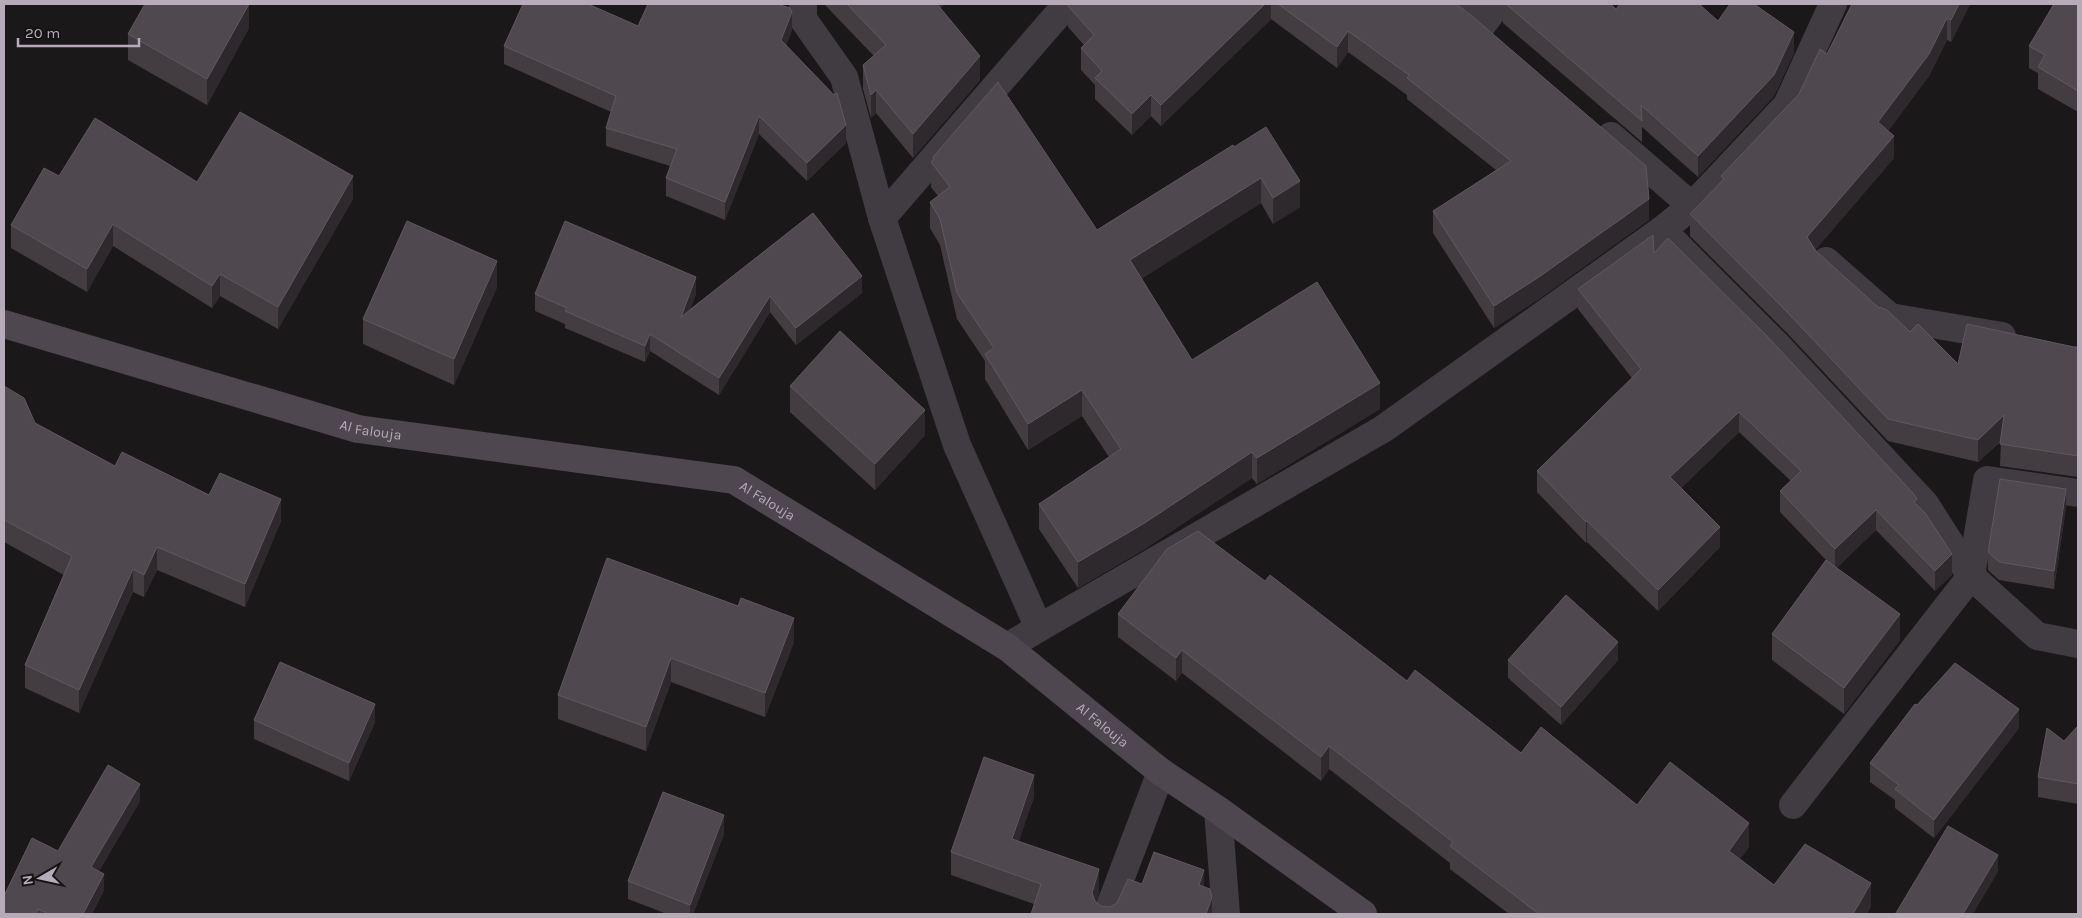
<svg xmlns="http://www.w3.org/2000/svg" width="2082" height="918" font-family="Karla,sans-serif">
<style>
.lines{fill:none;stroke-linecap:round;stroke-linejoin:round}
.street{stroke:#413b42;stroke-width:28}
.secondary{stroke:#4e4750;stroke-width:28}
.wall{fill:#433d42}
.shaded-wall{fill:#2e292d}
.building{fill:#4f494f;stroke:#605860}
.labels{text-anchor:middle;stroke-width:4;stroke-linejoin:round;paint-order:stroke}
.street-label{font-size:14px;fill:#b7abba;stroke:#161315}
</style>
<rect width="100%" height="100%" fill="#1b181a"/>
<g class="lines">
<!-- street -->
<g class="street">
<polyline points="803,4 803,19 844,77 882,218 957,445 1039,628 1007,647"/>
<polyline points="1455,4 1482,25 1498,4"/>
<polyline points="1692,206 1787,105 1833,4"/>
<polyline points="882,218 1067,4"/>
<polyline points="1662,230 1777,345 1925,504 1971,576 2037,636 2078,644"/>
<polyline points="1826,261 1890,317 2002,336"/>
<polyline points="1039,628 1383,429 1662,230 1692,206 1611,136"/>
<polyline points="1793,805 1971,576 1987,480 2078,493"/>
<polyline points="1218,810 1226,914"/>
<polyline points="1107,914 1161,772"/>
</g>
<!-- secondary -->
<path class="secondary" id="s1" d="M4,324L358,429L734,480L1007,647L1161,772L1218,810L1363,914"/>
</g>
<!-- wall -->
<g class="wall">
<polygon points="249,4 249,28 207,105 128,60 128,34"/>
<polygon points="824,4 945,4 940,8 980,80 913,158 876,113 871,118 863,89 863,65 874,56"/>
<polygon points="1069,4 1456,4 1649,220 1539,299 1494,328 1433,233 1433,211 1496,170 1407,99 1407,95 1348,52 1337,68 1271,19 1161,126 1151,116 1132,135 1095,99 1095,85 1081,70 1081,48 1084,45 1068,27 1068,6"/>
<polygon points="1503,4 1610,4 1616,9 1718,21 1794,53 1774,96 1698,177 1642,127 1642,142 1503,23"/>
<polygon points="1970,4 1951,42 1947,40 1929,76 1888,131 1894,158 1815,250 1879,308 1910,332 1958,364 2078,347 2078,477 2000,466 2001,441 1978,462 1888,441 1788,334 1690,236 1690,214 1721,182 1721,176 1799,94 1827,54"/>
<polygon points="2078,4 2078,112 2038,89 2038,73 2029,68 2029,46"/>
<polygon points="638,26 792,30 786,45 846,143 807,181 759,134 725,220 666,196 666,178 670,166 606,146 606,128 611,112 504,64 504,46"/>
<polygon points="1234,147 1300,207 1273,224 1261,203 1141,279 1192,360 1380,409 1257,484 1252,478 1143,550 1078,588 1039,529 1039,504 1109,457 1082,416 1028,450 985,379 985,361 957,319 940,245 930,228 930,202 938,196 931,187 931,162 933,160 933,157 1097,230"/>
<polygon points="59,176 197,182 353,199 278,329 220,296 212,308 113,246 87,292 11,248 11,225"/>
<polygon points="813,213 862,293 796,345 770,312 719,395 650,351 645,362 565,328 565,324 535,311 535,294 696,294 690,309"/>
<polygon points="1654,253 1917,505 1952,575 1935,591 1876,530 1836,568 1900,640 1844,714 1772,660 1772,634 1826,560 1780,512 1780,491 1791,481 1739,432 1681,488 1720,547 1658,611 1587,542 1586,543 1537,492 1537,471 1632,378 1578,309 1578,289"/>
<polygon points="497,287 454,385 363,344 363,319"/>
<polygon points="4,386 35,423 115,466 209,495 281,521 245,607 157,570 144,597 133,592 79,713 25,688 25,665 64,575 4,542"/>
<polygon points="790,386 925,435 875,490 790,412"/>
<polygon points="2066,507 2054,589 1999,580 1988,570 1988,552"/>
<polygon points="1265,581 1407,681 1521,753 1637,805 1749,847 1740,859 1774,885 1871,906 1867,914 1509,914 1450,869 1450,863 1329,769 1321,781 1182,673 1176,681 1118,637 1118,614"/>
<polygon points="738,606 794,642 765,717 671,682 646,751 558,719 558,695"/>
<polygon points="1508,660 1618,660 1561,725 1508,678"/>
<polygon points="1917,705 2019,728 1934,838 1895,808 1895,800 1870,782 1870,763"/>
<polygon points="254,720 375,722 349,781 254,739"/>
<polygon points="2078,726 2078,804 2038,797 2038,777"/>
<polygon points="1034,797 1018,841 1099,892 1096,902 1101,906 1110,907 1117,903 1142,884 1204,886 1212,914 1034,904 951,875 951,852"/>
<polygon points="140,801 99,871 104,890 92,914 4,914 58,851"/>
<polygon points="724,834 693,914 667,914 628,899 628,881"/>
</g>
<!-- shaded-wall -->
<g class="shaded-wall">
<polygon points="249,4 249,28 207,105 207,79"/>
<polygon points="929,4 945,4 929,19"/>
<polygon points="1265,4 1271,4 1271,19 1161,126 1161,105"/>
<polygon points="1959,4 1970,4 1951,42 1951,20"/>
<polygon points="792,12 792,30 781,59 781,40"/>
<polygon points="1947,18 1947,40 1929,76 1878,144 1878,122"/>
<polygon points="1348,31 1348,52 1337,68 1337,47"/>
<polygon points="1794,32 1794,53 1774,96 1698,177 1698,156"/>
<polygon points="980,56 980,80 913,158 913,134"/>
<polygon points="876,90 876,113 871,118 871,95"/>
<polygon points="1151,95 1151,116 1132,135 1132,114"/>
<polygon points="759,116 759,134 725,220 725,202"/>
<polygon points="846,125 846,143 807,181 807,163"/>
<polygon points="1894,136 1894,158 1807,259 1807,237"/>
<polygon points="353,176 353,199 278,329 278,307"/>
<polygon points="1261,178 1261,203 1130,286 1130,260"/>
<polygon points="1300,181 1300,207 1273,224 1273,198"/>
<polygon points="1649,199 1649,220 1539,299 1494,328 1494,306"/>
<polygon points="113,224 113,246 87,292 87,269"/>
<polygon points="497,261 497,287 454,385 454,359"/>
<polygon points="220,274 220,296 212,308 212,286"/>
<polygon points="862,276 862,293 796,345 796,328"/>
<polygon points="696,277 696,294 681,333 681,317"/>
<polygon points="770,296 770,312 719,395 719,378"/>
<polygon points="650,334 650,351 645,362 645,346"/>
<polygon points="1380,383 1380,409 1257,484 1257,458"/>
<polygon points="1082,390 1082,416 1028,450 1028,424"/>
<polygon points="925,410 925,435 875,490 875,464"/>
<polygon points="1739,412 1739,432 1670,498 1670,477"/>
<polygon points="2004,415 2004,437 1978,462 1978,440"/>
<polygon points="1252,452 1252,478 1143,550 1078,588 1078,562"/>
<polygon points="2066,489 2066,507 2054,589 2054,571"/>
<polygon points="281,499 281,521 245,607 245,584"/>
<polygon points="1876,510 1876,530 1835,570 1835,549"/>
<polygon points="1587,521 1587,542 1586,543 1586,522"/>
<polygon points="1720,527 1720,547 1658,611 1658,590"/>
<polygon points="157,547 157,570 144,597 144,575"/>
<polygon points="1952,554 1952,575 1935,591 1935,571"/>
<polygon points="133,569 133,592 79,713 79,690"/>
<polygon points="1900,614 1900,640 1844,714 1844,688"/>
<polygon points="794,618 794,642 765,717 765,693"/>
<polygon points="1618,642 1618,660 1561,725 1561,707"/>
<polygon points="1182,650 1182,673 1176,681 1176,658"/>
<polygon points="671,658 671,682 646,751 646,727"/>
<polygon points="375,704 375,722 349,781 349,763"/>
<polygon points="2019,709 2019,728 1934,838 1934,820"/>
<polygon points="1329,746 1329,769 1321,781 1321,757"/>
<polygon points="1034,775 1034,797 1012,862 1012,839"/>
<polygon points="140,784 140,801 91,884 91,867"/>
<polygon points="724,815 724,834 693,914 690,914 690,905"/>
<polygon points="1749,823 1749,847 1729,874 1729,851"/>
<polygon points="1998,855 1998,872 1973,914 1963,914"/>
<polygon points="1099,869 1099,892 1092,914 1092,893"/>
<polygon points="1204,870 1204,893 1199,885"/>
<polygon points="104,874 104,890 92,914 83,914"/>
<polygon points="1871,883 1871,906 1867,914 1853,914"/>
<polygon points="1212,897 1212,914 1206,914"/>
</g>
<!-- building -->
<g class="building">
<polygon points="145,4 249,4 207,79 128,34"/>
<polygon points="523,4 588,4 638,26 648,4 777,4 790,8 792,12 781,40 834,95 837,93 846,125 807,163 759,116 725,202 666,178 677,149 606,128 616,96 504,46"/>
<polygon points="847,4 937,4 980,56 913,134 876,90 871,95 863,65 886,45"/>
<polygon points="1069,4 1265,4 1161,105 1151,95 1132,114 1095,78 1102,71 1081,48 1094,35 1068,6"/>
<polygon points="1278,4 1456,4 1472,16 1646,166 1649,199 1539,277 1494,306 1433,211 1511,161 1407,78 1409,75 1348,31 1337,47"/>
<polygon points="1506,4 1610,4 1616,9 1620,4 1699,4 1718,21 1730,4 1754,4 1794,32 1774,75 1698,156 1641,105 1642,121"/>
<polygon points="1852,4 1959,4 1951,20 1947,18 1929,54 1878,122 1894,136 1807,237 1816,251 1879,308 1880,307 1888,311 1910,332 1918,324 1958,364 1967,324 2074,347 2078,347 2078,456 2000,444 2004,415 1978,440 1888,419 1788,313 1690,214 1724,179 1721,176 1799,94 1820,49 1827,54"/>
<polygon points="2054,4 2078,4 2078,91 2038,67 2045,55 2029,46"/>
<polygon points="998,82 1097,230 1233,145 1234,147 1266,127 1300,181 1273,198 1261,178 1130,260 1192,360 1317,282 1380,383 1257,458 1252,452 1143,524 1078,562 1039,504 1121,449 1082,390 1028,424 985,354 994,348 957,293 940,219 930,202 950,187 931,162 934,159 933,157"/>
<polygon points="240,112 353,176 278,307 220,274 212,286 113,224 87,269 11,225 44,168 59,176 95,118 197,182"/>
<polygon points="813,213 862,276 796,328 770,296 719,378 650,334 645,346 565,311 567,308 535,294 565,221 696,277 681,317"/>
<polygon points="407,221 497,261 454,359 363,319"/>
<polygon points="1653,235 1654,253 1668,238 1766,335 1913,493 1917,499 1914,502 1926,514 1952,554 1935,571 1876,510 1835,549 1780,491 1801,471 1739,412 1670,477 1720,527 1658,590 1587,521 1586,522 1537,471 1641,369 1578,289"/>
<polygon points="840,331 925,410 875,464 790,386"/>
<polygon points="4,386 24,398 35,423 115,466 122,452 209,495 220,473 281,499 245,584 157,547 144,575 133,569 79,690 25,665 72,556 4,520"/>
<polygon points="2000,479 2066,489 2054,571 1999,562 1988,552"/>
<polygon points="1198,531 1265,581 1270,575 1407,681 1415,670 1521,753 1541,727 1637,805 1670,762 1749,823 1729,851 1774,885 1805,844 1871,883 1853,914 1539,914 1450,846 1453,842 1329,746 1321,757 1182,650 1176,658 1118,614 1167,549"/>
<polygon points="607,558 738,606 741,598 794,618 765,693 671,658 646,727 558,695"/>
<polygon points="1826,560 1900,614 1844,688 1772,634"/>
<polygon points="1566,595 1618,642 1561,707 1508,660"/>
<polygon points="280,662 375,704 349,763 254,720"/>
<polygon points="1955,663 2019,709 1934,820 1895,789 1899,785 1870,763 1915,704 1917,705"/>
<polygon points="2078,726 2078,784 2038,777 2047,728 2064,741"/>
<polygon points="984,757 1034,775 1012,839 1099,869 1092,893 1095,901 1101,906 1110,907 1117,903 1128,879 1142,884 1154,852 1204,870 1199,885 1210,889 1212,897 1206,914 1031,914 1041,884 951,852"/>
<polygon points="108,765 140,784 91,867 104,874 83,914 49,914 38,909 35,914 4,914 4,896 32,838 58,851"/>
<polygon points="663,792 724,815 690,905 628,881"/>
<polygon points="1948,826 1998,855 1963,914 1898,914 1896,913"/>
</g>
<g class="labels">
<!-- street labels -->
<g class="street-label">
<text dy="5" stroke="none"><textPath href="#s1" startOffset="382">Al Falouja</textPath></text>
<text dy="5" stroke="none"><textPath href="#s1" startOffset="788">Al Falouja</textPath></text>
<text dy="5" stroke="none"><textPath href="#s1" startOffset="1192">Al Falouja</textPath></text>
</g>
</g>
<!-- border -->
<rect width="2082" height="918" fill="none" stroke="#b7abba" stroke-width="10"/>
<!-- north arrow -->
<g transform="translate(40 878) rotate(261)" stroke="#161315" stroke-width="4" paint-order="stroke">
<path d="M0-4L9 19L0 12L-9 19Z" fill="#b7abba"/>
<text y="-8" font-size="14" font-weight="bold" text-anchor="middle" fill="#b7abba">N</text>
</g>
<!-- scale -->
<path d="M18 38v8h121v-8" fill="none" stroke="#b7abba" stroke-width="2.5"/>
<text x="25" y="38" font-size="15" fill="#b7abba" stroke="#161315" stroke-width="4" paint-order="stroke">20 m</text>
</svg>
